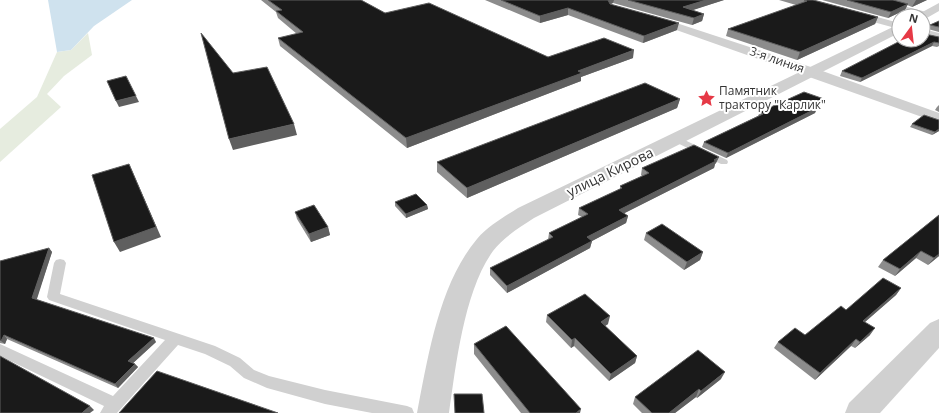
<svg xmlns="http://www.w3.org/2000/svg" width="939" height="413" font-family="'Open Sans',sans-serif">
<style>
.green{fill:#e6ecdf}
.water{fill:#cfe2ee}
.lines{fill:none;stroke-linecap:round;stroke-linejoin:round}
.service{fill:#d0d0d0;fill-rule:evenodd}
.minor{fill:#d0d0d0;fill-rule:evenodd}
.tertiary{fill:#d0d0d0;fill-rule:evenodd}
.wall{fill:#8c8c8c}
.shaded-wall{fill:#5f5f5f}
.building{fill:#1a1a1a;stroke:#5f5f5f}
.labels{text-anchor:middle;stroke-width:4;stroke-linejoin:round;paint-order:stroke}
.far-street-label{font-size:12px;fill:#333;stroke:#fff}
.far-poi-label{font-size:12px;fill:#333;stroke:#fff;text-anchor:start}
.street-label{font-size:14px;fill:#333;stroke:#fff}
</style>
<rect width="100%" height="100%" fill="#fff"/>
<!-- green -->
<polygon class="green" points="88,33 92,55 64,76 47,94 61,107 0,162 0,129 37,97 57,52 71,50"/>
<!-- water -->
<polygon class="water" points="48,0 132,0 94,26 71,50 57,52"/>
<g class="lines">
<!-- service -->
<g class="service">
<polygon points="872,0 881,0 930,13 927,15"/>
<polygon points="676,136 727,160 728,162 727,164 721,164 673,141 673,137"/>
<polygon points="60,259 64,260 66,263 60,294 215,346 240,358 254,370 269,376 325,390 407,406 412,408 414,413 372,413 325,404 267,388 244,378 230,366 205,354 178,345 117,413 100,413 104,406 0,356 0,344 113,396 165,340 49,300 47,297 54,263 56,260"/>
</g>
<!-- minor -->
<g class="minor">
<polygon points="799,0 816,0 899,23 899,29 800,2"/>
<polygon points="652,15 817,69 939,113 939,123 648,20 647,18"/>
<polygon points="923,29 939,33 939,41 923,36"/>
<polygon points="939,319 939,348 880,413 845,413 849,403 930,323"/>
</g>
<!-- tertiary -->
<g class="tertiary">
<polygon points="939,3 939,11 925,19 923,19 923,16 915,16"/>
<path d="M899,24V33L534,218C520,227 504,237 493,251C464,291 456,365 449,413H417C428,357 439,284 477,239C488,226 504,217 518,208Z"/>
</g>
</g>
<!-- wall -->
<g class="wall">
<polygon points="261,0 361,0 385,13 548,57 633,58 581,77 581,81 407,148 280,46 278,38 297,34 278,18 276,12"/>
<polygon points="485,0 724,0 692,10 704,14 702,21 692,25 613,3 610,4 677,30 643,43 568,15 540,23"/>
<polygon points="779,0 813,0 878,17 875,24 797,60 726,36 728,29 796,5"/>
<polygon points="822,0 927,0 912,7 907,5 905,10 888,18"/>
<polygon points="939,21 939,32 928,29 930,25"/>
<polygon points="925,34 939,37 939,46 937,47 932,46 860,82 840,76 842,71"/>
<polygon points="680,99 677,108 467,198 437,172 437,162"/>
<polygon points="824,99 821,104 814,107 817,108 815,113 726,158 702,147 704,142 758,116 760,112"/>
<polygon points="939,105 939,112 935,110 937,107"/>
<polygon points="912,124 939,131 932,135 910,127"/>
<polygon points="719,157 716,163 715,164 714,168 624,213 628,216 626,223 592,241 590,248 507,293 490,275 490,268 548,240 549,233 582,217 578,215 579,208 620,189 620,186 642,176 641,175 642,168"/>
<polygon points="395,202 427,205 428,209 406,218 395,206"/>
<polygon points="295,212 328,227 330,235 311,242 297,219"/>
<polygon points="939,215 939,256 928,265 916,258 895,276 878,267 883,260"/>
<polygon points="646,233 703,252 700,260 684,270 644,240"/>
<polygon points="49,248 52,252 36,300 156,342 133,363 135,364 138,367 118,388 7,339 5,344 0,343 0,261"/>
<polygon points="901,288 896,295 865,322 870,335 855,348 851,346 815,380 774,348 778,342 805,335 846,310"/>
<polygon points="547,315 608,324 605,326 637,356 635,363 609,381 574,346 571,348 546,322"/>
<polygon points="474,344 580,413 521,413 474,354"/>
<polygon points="721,379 697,398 696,397 675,413 642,413 633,404 635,397"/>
</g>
<!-- shaded-wall -->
<g class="shaded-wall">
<polygon points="608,0 614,0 613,3 607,6"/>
<polygon points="706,0 724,0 681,14 683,7"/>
<polygon points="916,0 927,0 912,7"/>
<polygon points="908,4 905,10 888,18 891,12"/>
<polygon points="568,8 568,15 540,23 540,16"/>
<polygon points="704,14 702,21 692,25 694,18"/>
<polygon points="878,17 875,24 797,60 800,52"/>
<polygon points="679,23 677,30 643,43 644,36"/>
<polygon points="934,42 932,46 860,82 862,78"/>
<polygon points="634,50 633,58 581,77 581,81 407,148 406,138 578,71"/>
<polygon points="136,96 139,102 119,107 116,101"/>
<polygon points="680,99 677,108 467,198 467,188"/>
<polygon points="824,99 821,104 808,110 810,106"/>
<polygon points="817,108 815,113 726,158 728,153"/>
<polygon points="294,124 297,135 233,150 229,139"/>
<polygon points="939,129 939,131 932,135 935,132"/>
<polygon points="719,157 716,163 715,164 714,168 617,217 619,210"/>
<polygon points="129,164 133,173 161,237 120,252 114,242"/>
<polygon points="427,205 428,209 406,218 406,214"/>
<polygon points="628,216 626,223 592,241 590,248 507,293 507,286 587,237"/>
<polygon points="328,227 330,235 311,242 309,234"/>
<polygon points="49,248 52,252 36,302 32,298"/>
<polygon points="921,251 916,258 895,276 900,269"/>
<polygon points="703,252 700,260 684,270 687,262"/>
<polygon points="939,254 939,256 928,265 934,258"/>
<polygon points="901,288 896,295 858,328 863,321"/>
<polygon points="610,316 608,324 599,330 601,322"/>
<polygon points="875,328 870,335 855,348 860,342"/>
<polygon points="4,335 7,339 5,344 1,341"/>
<polygon points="154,338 156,342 131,365 128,361"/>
<polygon points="575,338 574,346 571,348 572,340"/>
<polygon points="856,339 851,346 815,380 820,373"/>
<polygon points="637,356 635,363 609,381 611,374"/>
<polygon points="135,364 138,367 118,388 115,384"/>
<polygon points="725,372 721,379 697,398 701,391"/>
<polygon points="699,389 696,397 675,413 669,413"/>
<polygon points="90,406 94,410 90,413 82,413"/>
<polygon points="581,409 580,413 576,413"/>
</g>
<!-- building -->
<g class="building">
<polygon points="268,0 361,0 385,13 429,3 548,57 604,38 634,50 578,71 582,73 406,138 278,38 303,32 276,11 282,10"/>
<polygon points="501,0 608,0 610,4 679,23 644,36 568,8 540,16"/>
<polygon points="628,0 706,0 683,7 704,14 694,18"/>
<polygon points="804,0 813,0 878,17 800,52 728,29 807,1"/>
<polygon points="847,0 893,0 908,4 891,12"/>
<polygon points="939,21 939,27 930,25"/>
<polygon points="924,28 925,34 939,37 939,43 934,42 862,78 842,71 902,40 923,40 923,29"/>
<polygon points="201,33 233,73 267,67 294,124 229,139"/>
<polygon points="126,76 136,96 116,101 107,81"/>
<polygon points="645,83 680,99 467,188 437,162"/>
<polygon points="804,92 824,99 810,106 817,108 728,153 704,142 763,114 760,112"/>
<polygon points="924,115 939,120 939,129 935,132 912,124"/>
<polygon points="694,145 719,157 714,160 716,161 619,210 628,216 587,237 592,241 507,286 490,268 553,237 549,233 588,214 579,208 622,188 620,186 649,173 642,168"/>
<polygon points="129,164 156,227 114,242 92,175"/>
<polygon points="416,194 427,205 406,214 395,202"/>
<polygon points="314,205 328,227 309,234 295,212"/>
<polygon points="939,215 939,254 934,258 921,251 900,269 883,260"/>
<polygon points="662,224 703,252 687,262 646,233"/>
<polygon points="49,248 32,298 154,338 128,361 135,364 115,384 4,335 1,341 0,340 0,261"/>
<polygon points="883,278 901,288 863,321 875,328 860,342 856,339 820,373 778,342 795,328 805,335 841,306 846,310"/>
<polygon points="585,294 610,316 601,322 637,356 611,374 575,338 572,340 547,315"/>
<polygon points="506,326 581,409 576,413 530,413 474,344"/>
<polygon points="698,350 725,372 701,391 699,389 669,413 652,413 635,397"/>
<polygon points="0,356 90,406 82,413 0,413"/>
<polygon points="157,371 278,413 119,413"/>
<polygon points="454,394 482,394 484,413 455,413"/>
</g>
<!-- icons -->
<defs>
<symbol id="sight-bare" viewBox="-9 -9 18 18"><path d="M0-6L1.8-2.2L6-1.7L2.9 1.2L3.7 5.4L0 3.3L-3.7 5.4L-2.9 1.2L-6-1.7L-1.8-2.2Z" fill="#e63946" stroke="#fff" stroke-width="2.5" paint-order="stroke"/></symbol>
</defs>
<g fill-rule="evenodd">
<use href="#sight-bare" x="694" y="86" width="25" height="25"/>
</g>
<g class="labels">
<!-- far-street labels -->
<g class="far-street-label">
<text transform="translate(777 60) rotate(19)" y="4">3-я линия</text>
</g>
<!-- far-poi labels -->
<g class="far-poi-label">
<text x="719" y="95">Памятник<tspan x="719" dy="14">трактору "Карлик"</tspan></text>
</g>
<!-- street labels -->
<g class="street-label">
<text transform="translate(610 172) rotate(-26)" y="5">улица Кирова</text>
</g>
</g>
<!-- north arrow -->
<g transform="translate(911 28) rotate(15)"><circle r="19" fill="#ffffff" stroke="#adadad"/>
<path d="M0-3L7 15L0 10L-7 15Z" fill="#e63946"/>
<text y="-6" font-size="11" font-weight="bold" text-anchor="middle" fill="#333333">N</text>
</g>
</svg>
